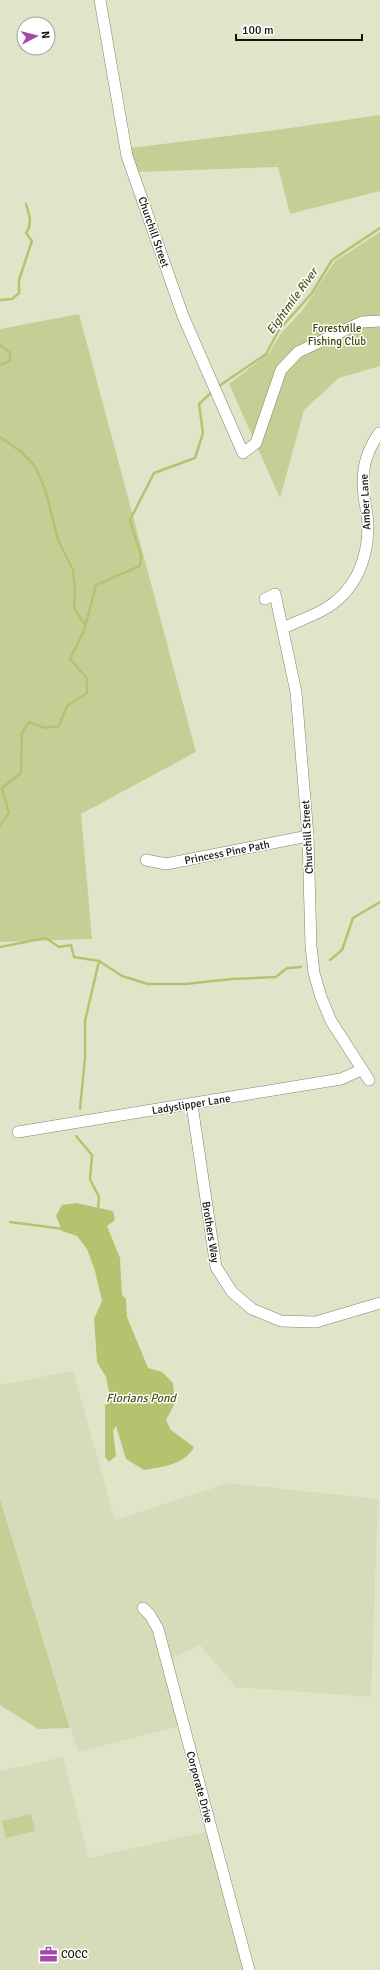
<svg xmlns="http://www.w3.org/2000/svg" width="380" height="1970" font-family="Signika,sans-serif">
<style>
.built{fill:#d6dbb9}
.green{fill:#c6ce95}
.water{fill:#b7c271}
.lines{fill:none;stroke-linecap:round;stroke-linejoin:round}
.stream{stroke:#b7c271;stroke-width:2.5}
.minor-casing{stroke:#81856c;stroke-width:12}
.minor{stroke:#fff;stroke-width:11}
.labels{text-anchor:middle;stroke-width:3;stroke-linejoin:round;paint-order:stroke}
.street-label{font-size:11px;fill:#13140b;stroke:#fff}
.park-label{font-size:11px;fill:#404505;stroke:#fff}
.poi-label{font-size:11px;fill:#13140b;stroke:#fff;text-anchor:start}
.water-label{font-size:12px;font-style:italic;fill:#4e5419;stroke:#fff}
</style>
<rect width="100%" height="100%" fill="#e0e5ca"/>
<!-- built -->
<g class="built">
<polygon points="73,1371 115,1520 229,1483 378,1499 371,1697 236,1687 200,1645 173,1658 187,1724 78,1752 0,1499 0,1385"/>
<polygon points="63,1757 89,1858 209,1831 245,1970 0,1970 0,1771"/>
</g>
<!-- green -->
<g class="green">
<polygon points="380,115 380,191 290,214 278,167 138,172 130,148 276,130"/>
<polygon points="380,232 380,366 339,378 304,410 280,498 229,384 269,353 282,332 302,311 335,261"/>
<polygon points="79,314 196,752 81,814 92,939 0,942 0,329"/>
<polygon points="0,1499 70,1728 38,1729 0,1705"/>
<polygon points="31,1814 35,1831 6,1838 2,1821"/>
</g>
<!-- water -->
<path class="water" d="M76,1203L113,1211L115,1220L107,1226L120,1258L122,1295L126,1299L127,1317L148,1368L162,1372L173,1383L175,1403L166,1420L171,1430L194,1447C185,1465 161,1467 144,1470L126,1459L116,1426L113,1431L116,1456L109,1462L105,1457V1405L111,1401L106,1377L97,1362L94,1319L102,1301L95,1271L87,1249L77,1236L62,1231L56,1216L62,1205Z"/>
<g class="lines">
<!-- stream -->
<g class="stream">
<path d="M0,300L12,299L19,293V280L32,241L26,233C33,223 29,214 26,204"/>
<polyline points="0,345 10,353 10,361 0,365"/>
<polyline points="219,386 266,354 279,330 312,293 332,260 380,228"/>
<polyline points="0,437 20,451 35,466 45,489 58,540 73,570 75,589 74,608 85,625"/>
<polyline points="0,825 9,813 2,788 21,773 22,733 29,722 45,728 59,726 67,706 87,693 87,678 70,659 84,631 96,585 140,566 141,556 130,520 154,473 195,458 203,433 199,404 212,392"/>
<polyline points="0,947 46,938 59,947 71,945 74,957 99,961 122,976 148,984 185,984 232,979 276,977 287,968 301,967"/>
<polyline points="330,960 342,950 353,918 380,902"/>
<polyline points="80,1109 85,1058 85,1021 99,961"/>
<polyline points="76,1136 92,1155 90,1179 99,1197 98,1210"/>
<polyline points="10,1222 64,1229"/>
</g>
<defs>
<g id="minor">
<polyline points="100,0 127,156 183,316 243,453 256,443 281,370 298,352 362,322 380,321"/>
<polyline points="265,599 275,594 296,692 308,836 311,946 314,973 321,997 331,1021 369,1080"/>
<path d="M283,628C296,622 310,617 323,610C354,593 368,561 368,526C368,516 365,506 364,496C361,471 365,454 379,433"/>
<polyline points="146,860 166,864 308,836"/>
<polyline points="192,1105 216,1267 232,1292 252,1309 281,1321 316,1322 380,1303"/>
<polyline points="18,1132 341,1079 361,1070"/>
<polyline points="143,1608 150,1615 158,1629 249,1970"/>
</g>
</defs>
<!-- minor casing -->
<use href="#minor" class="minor-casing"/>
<!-- minor -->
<use href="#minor" class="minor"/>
</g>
<!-- icons -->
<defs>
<symbol id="office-bare" viewBox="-9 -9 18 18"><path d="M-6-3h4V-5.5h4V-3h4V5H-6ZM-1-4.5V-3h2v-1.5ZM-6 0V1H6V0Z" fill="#a646ad" stroke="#fff" stroke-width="2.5" paint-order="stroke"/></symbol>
</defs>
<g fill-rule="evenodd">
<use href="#office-bare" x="36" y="1942" width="25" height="25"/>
</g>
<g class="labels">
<!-- street labels -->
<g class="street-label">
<text transform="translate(154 232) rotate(71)" y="4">Churchill Street</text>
<text transform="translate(365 502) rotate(-93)" y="4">Amber Lane</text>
<text transform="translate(307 837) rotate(-93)" y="4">Churchill Street</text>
<text transform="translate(227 852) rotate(-11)" y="4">Princess Pine Path</text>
<text transform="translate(191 1104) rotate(-9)" y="4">Ladyslipper Lane</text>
<text transform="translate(211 1232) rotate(81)" y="4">Brothers Way</text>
<text transform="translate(200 1787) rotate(75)" y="4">Corporate Drive</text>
</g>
<!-- park labels -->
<g class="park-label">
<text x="337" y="332">Forestville<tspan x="337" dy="13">Fishing Club</tspan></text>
</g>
<!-- poi labels -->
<g class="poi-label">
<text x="61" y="1958">COCC</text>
</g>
<!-- water labels -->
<g class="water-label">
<text transform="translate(292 301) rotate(-54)" y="4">Eightmile River</text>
<text x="141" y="1402">Florians Pond</text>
</g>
</g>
<!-- north arrow -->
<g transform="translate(36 36) rotate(83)"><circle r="19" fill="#ffffff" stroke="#a1a19d"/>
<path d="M0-3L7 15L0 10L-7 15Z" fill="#a646ad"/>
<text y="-6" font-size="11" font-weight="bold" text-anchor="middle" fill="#13140b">N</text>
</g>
<!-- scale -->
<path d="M236 34v6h126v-6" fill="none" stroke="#13140b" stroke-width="2"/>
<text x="242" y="34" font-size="12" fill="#13140b" stroke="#ffffff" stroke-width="3" paint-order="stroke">100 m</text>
</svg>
